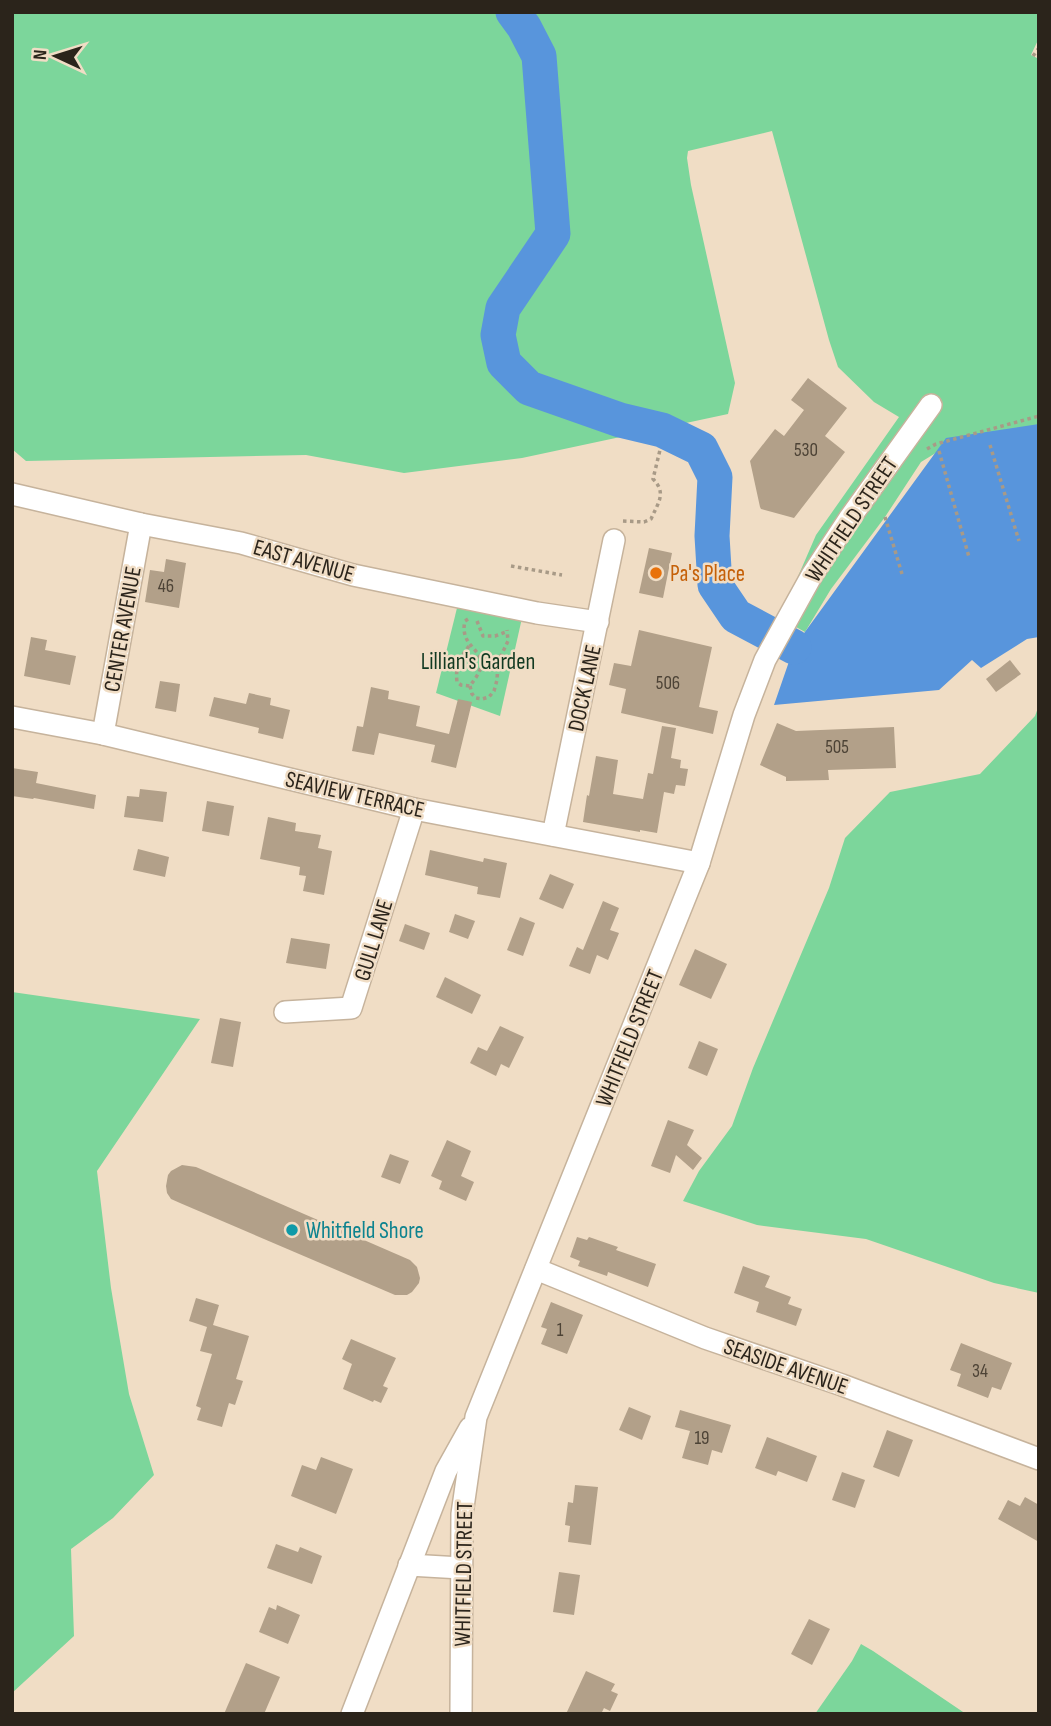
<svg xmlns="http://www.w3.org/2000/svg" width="1051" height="1726" font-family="'Sofia Sans Condensed',sans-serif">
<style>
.green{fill:#7cd69b}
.water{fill:#5895dc}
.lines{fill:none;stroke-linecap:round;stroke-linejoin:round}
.river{stroke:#5895dc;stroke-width:35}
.building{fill:#b2a089}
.street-casing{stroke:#c6b39c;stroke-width:24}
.path{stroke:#a89a87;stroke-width:3.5;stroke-dasharray:3.5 3.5;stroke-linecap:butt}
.street{stroke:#fff;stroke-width:21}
.food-dot{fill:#e8710a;stroke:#f0ddc5;stroke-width:2.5}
.culture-dot{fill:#0f9aa8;stroke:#f0ddc5;stroke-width:2.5}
.labels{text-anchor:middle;stroke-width:5;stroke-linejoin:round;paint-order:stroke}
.number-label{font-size:19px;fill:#4d4336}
.street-label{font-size:23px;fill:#2b241b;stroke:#f0ddc5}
.food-label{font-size:23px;fill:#c56008;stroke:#f0ddc5;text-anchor:start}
.park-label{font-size:23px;fill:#113921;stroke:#f0ddc5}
.culture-label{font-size:23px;fill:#0d838f;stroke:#f0ddc5;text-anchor:start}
</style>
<rect width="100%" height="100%" fill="#f0ddc5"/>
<!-- green -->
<g class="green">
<polygon points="12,12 1039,12 1039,38 1031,55 1039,59 1039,428 939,451 921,462 885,517 831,589 805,632 780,618 816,535 899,417 874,402 838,367 829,340 772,131 688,151 687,158 691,185 735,383 728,414 522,458 404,473 306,455 26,461 12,449"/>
<polygon points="458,604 522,618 500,716 436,693"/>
<polygon points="1039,705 1039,1293 994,1283 866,1239 757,1225 683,1201 699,1171 732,1126 753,1068 829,888 845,838 890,792 980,774 1035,716"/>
<polygon points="12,992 200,1019 97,1171 111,1288 129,1394 154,1475 113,1518 71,1549 74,1636 12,1693"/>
<polygon points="861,1644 873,1651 966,1714 815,1714 852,1661"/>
</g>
<!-- water -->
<polygon class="water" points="1039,424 1039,637 1027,639 981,668 972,660 939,690 774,705 794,647 946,438"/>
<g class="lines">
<!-- river -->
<polyline class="river" points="513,12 524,27 539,56 553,234 503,308 498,335 504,363 529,388 620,420 662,430 701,449 715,477 712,536 715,585 736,616 794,647"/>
</g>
<!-- building -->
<g class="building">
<polygon points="808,378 847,408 825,436 845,452 794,518 761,509 760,507 750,461 775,429 784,436 804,410 791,400"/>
<polygon points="649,548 672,553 663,598 639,593"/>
<polygon points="166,559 186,563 179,608 145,602 150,570 164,572"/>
<polygon points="639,630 712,647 699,707 718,711 713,734 621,713 626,689 609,685 614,663 631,666"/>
<polygon points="31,637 47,640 45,650 76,656 70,685 24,676"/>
<polygon points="1010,660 1021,674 996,692 986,679"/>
<polygon points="160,681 180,684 176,712 155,708"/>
<polygon points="371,687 389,691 388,699 420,706 416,726 449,734 458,699 472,702 456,768 431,762 435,745 379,733 374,755 352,751 357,726 363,727"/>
<polygon points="249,693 271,698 270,705 290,710 283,739 258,733 259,728 209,716 214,697 246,704"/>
<polygon points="777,723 796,731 894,727 896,768 828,770 829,780 786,781 786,777 760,765"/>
<polygon points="662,726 676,728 671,758 681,760 680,768 688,769 685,786 676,785 674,794 664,792 657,833 640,830 640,832 583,822 587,795 589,796 596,756 618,760 613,794 643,799 648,773 653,774"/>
<polygon points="12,768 38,772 36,783 96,795 94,809 34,798 33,799 12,796"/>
<polygon points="140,789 167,792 163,822 124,817 127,796 139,797"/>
<polygon points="207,801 234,806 229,836 202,831"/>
<polygon points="268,817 296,823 295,831 321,835 318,848 332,851 324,895 303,891 306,876 299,875 300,867 260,859"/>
<polygon points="138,849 169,857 165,877 133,870"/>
<polygon points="430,850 483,862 484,858 507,863 500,898 477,894 478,887 425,875"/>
<polygon points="550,874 574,884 563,909 539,899"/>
<polygon points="603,901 619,908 610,930 619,933 608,960 597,955 590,974 569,966 577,947 583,950"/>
<polygon points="455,914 475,921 468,939 449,932"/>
<polygon points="520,917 535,923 523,956 507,950"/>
<polygon points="405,924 430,933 424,950 399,941"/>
<polygon points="291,938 330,944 326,969 286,963"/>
<polygon points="695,949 727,964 711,999 679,985"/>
<polygon points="445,977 481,995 472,1014 436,997"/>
<polygon points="220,1018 241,1022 233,1067 211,1063"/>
<polygon points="500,1026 524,1037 509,1068 501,1064 496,1076 470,1063 478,1047 487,1051"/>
<polygon points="699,1041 718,1049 707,1076 688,1068"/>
<polygon points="668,1120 694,1130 687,1145 702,1158 693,1170 676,1155 670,1173 651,1166"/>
<polygon points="447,1140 471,1151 461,1176 474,1182 466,1201 439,1189 442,1181 431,1176"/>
<polygon points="390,1154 409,1161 400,1184 381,1177"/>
<polygon points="182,1165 196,1167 410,1260 417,1267 420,1278 419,1283 412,1292 407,1295 395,1295 180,1203 171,1199 167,1193 166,1186 168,1175 171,1171"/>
<polygon points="577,1237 587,1240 589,1237 618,1247 616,1250 656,1264 648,1287 608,1272 607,1276 578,1266 580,1261 570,1257"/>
<polygon points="743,1266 770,1276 765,1287 791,1297 788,1304 802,1309 796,1326 756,1312 759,1302 734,1293"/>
<polygon points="196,1298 219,1305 213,1325 249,1336 236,1379 243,1381 235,1405 229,1403 222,1427 197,1420 201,1408 196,1406 212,1354 200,1351 207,1327 189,1321"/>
<polygon points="551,1302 583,1315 567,1354 541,1344 547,1329 541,1327"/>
<polygon points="351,1339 396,1358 383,1386 388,1388 381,1403 374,1400 373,1402 343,1389 352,1364 342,1359"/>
<polygon points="961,1343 1012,1363 1001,1390 992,1387 988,1398 957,1386 961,1374 950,1370"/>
<polygon points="629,1407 651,1416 642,1440 619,1430"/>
<polygon points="680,1410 731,1425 722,1453 712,1450 708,1465 682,1458 690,1431 675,1427"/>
<polygon points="887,1430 913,1440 899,1477 873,1467"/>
<polygon points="767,1437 817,1456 807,1482 778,1471 776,1476 755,1468"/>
<polygon points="321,1457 353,1469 336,1514 291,1496 302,1465 316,1470"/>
<polygon points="842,1472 865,1480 855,1508 832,1500"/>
<polygon points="575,1485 598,1487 591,1545 568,1542 570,1526 565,1525 568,1502 573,1503"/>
<polygon points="1025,1497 1039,1505 1039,1542 998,1519 1008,1500 1020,1506"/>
<polygon points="276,1544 298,1552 300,1547 322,1556 312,1584 267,1568"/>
<polygon points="559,1572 580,1575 574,1615 553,1612"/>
<polygon points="277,1605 300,1615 288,1644 259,1632 269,1607 276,1610"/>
<polygon points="809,1619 830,1629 812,1665 791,1654"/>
<polygon points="246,1663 280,1677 264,1714 224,1714"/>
<polygon points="586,1671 615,1684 611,1691 618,1694 610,1711 604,1708 601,1714 566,1714"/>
</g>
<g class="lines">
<defs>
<g id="street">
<polyline points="12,494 141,524 241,543 353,575 537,613 598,622"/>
<polyline points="12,717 103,734 414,809 699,863"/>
<polyline points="103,734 141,524"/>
<polyline points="553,835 614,540"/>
<polyline points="285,1012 351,1008 414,809"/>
<polyline points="536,1269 705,1338 842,1385 1039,1459"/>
<polyline points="409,1565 461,1568"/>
<polyline points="352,1714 446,1471 470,1428"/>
<polyline points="461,1714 462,1514 476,1417 699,863 744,715 765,660 812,575 849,519 931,405"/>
</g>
</defs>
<!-- street casing -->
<use href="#street" class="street-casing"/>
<!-- path -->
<g class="path">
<polyline points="1033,56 1039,48"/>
<polyline points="990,445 1019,541"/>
<polyline points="927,449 936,444 1039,416"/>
<polyline points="939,451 969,557"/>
<polyline points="885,517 902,574"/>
<path d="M623,521L644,522L651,519C658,503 667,493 653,479L660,450"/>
<polyline points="511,566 562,575"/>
<path d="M468,619L465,621C459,646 484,649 481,666C480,673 474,680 470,686"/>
<polyline points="477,621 483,636 495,636 506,632"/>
<path d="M469,646C460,658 455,667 457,682L461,685L470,686"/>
<polyline points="470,686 472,694 476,698 482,699 489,697 494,691 497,680 498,662 508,641 507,630"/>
</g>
<!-- street -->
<use href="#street" class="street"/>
</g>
<!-- markers -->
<circle class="food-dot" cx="656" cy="573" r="7"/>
<circle class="culture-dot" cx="292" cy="1230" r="7"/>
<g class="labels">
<!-- number labels -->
<g class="number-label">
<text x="806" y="456">530</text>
<text x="166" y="592">46</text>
<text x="668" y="689">506</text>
<text x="837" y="753">505</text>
<text x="560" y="1336">1</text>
<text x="980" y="1377">34</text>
<text x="702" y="1444">19</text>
</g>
<!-- street labels -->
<g class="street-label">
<text transform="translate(851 519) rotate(-56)" y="8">WHITFIELD STREET</text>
<text transform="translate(304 560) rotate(16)" y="8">EAST AVENUE</text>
<text transform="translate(122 629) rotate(-80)" y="8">CENTER AVENUE</text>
<text transform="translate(584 688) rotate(-78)" y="8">DOCK LANE</text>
<text transform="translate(355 794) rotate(13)" y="8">SEAVIEW TERRACE</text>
<text transform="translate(373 940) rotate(-73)" y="8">GULL LANE</text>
<text transform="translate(629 1038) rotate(-68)" y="8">WHITFIELD STREET</text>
<text transform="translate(786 1366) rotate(19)" y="8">SEASIDE AVENUE</text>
<text transform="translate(463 1574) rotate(-89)" y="8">WHITFIELD STREET</text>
</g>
<!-- food labels -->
<g class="food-label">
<text x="670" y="581">Pa's Place</text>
</g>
<!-- park labels -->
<g class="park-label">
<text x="478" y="669">Lillian's Garden</text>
</g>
<!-- culture labels -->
<g class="culture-label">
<text x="306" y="1238">Whitfield Shore</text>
</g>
</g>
<!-- border -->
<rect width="1051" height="1726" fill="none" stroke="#2b241b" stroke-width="28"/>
<!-- north arrow -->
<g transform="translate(56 56) rotate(274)" stroke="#f0ddc5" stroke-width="5" paint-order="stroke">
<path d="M0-5L12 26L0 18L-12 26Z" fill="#2b241b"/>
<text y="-10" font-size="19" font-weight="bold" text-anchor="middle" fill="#2b241b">N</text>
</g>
</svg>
